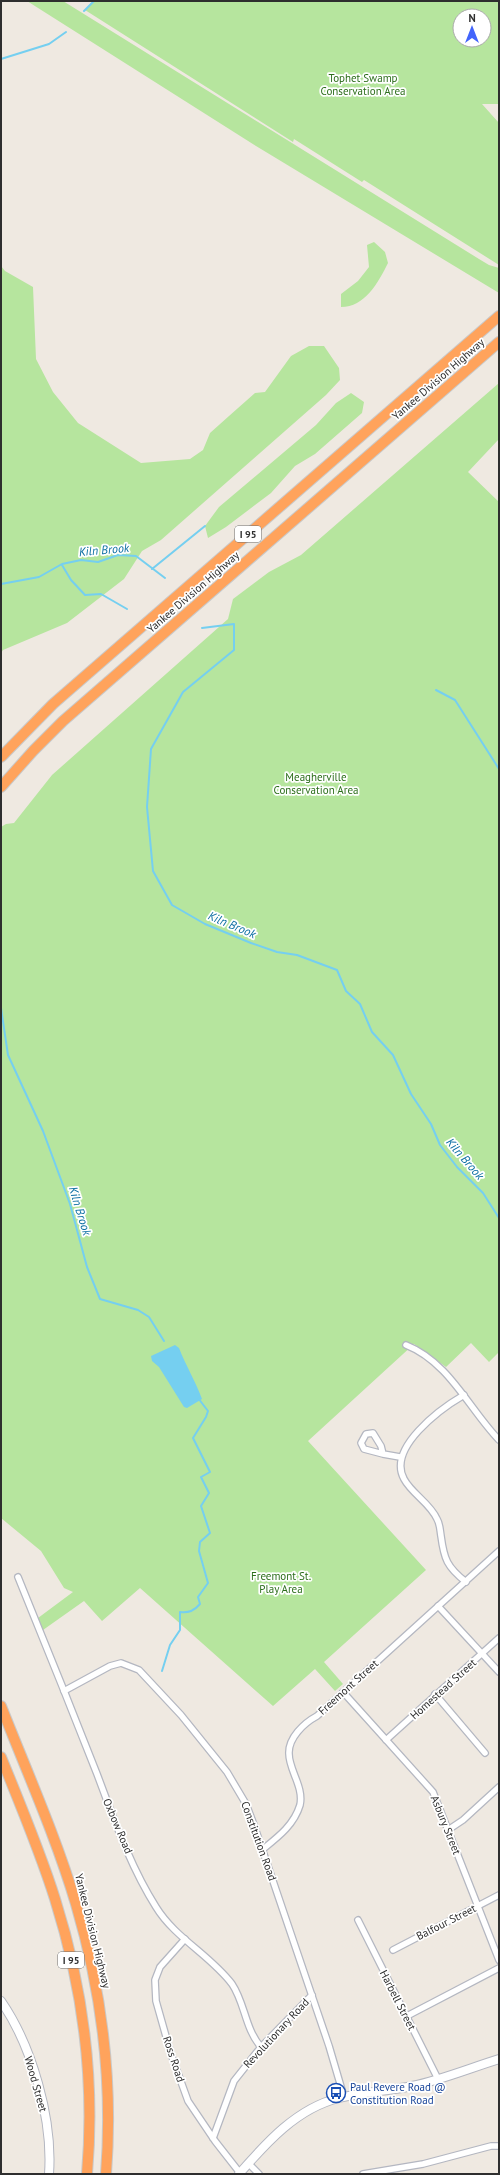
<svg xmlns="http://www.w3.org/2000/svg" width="500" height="2175" font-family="'PT Sans',sans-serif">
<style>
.green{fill:#b6e59e;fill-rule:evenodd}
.water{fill:#75cff0}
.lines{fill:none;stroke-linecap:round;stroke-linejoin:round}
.stream{stroke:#75cff0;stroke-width:2}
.street-casing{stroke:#b4b7c1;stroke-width:8}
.secondary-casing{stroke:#b4b7c1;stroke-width:10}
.highway-casing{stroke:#c9c9c9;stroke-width:12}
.street{stroke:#fff;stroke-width:5.5}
.secondary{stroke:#fff;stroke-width:8}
.highway{stroke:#ffa35c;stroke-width:10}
.labels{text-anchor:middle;stroke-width:3.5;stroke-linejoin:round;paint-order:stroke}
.shield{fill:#fff;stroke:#6d6d6d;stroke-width:1}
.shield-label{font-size:10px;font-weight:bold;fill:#2e2e2e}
.park-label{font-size:11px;fill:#2c6e1b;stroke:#fff}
.street-label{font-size:11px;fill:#2e2e2e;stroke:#fff}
.transit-label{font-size:11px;fill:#164399;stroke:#fff;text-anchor:start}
.water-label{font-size:12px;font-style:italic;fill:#0d6fa3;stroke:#fff}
</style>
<rect width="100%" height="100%" fill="#efe9e1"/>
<!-- green -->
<g class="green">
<polygon points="27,1 63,1 479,259 489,265 499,268 499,293 256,146"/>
<path d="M91,1H499V104H482L499,123V265L364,180L362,182L294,139L293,142L85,10L91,3H94ZM460,16H484V40H460Z"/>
<path d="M374,242L385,252L388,263C378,283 365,307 341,307V294L358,281L369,267L367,245Z"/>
<polygon points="1,266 5,271 33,287 36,359 53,392 78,423 141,463 190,459 203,450 210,433 229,416 255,393 265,392 291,356 309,346 324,346 339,368 340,380 326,395 161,540 142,551 124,579 67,623 3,650 1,653"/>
<polygon points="499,383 499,439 468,472 499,502 499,1352 489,1362 471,1343 446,1367 414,1344 308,1441 426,1570 324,1662 343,1684 335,1691 315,1669 273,1706 140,1588 102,1621 84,1601 43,1630 38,1618 73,1592 64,1588 41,1551 1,1518 1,827 6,824 14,823 52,775 228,619 233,599 269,572 301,555"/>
<polygon points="351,393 364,402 362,413 315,454 295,466 271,493 226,527 208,538 205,526 219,507 316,425 336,403"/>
</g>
<!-- water -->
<path class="water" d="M175,1345L179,1348C186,1366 196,1382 202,1399L187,1408L184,1407L159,1367L152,1361L151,1356Z"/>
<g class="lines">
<!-- stream -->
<g class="stream">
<polyline points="84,11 94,1"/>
<polyline points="1,59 49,44 66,32"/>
<polyline points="62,565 71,580 85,595 101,594 127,609"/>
<polyline points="152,569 205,526"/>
<polyline points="1,584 39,577 62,564 81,560 98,562 118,555 136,556 165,578"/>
<polyline points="202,628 234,624 234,650 183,692 151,749 147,807 153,871 172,905 205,924 251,943 277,952 297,955 337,970 346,991 360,1004 372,1032 393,1055 411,1094 431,1124 440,1145 457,1167 483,1193 499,1218"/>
<polyline points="436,690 455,700 499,769"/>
<polyline points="1,1008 8,1055 43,1131 70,1204 87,1267 100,1299 138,1310 149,1317 164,1341"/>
<path d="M162,1671L170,1645L180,1630V1612C189,1613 194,1611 200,1604L198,1597L208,1583L199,1551L200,1542L210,1533L201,1506L209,1493L201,1477L210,1472L193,1438L206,1417L208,1411L198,1398"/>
</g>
<defs>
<g id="street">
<path d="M406,1345C449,1362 469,1409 499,1440"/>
<path d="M464,1395C440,1409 387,1448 404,1479C412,1494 430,1503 437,1519C440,1524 440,1530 441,1536C444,1559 447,1567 466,1582"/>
<polyline points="383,1454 364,1449 361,1443 366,1434 373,1433 381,1446 383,1454 400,1457"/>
<path d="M18,1577C45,1643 71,1708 97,1774C114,1819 130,1866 156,1907C175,1938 210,1955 232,1984C245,2003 245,2029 261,2047"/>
<polyline points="438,1606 499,1672"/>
<polyline points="64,1691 110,1666 121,1663 139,1670 181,1715 227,1772 246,1804 254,1825 329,2046 344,2097"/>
<polyline points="343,1692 433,1792 499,1960"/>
<polyline points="435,1694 485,1753"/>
<polyline points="386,1740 499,1638"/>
<polyline points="448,1830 463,1820 499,1787"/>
<path d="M263,1849C278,1837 294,1825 300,1805C304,1787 289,1770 289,1754C288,1738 304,1723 317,1716L499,1551"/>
<polyline points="358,1920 438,2079"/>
<polyline points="185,1939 160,1967 155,1980 156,2001 171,2054 188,2101 215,2141 240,2173"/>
<polyline points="393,1950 499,1895"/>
<polyline points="407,2016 499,1968"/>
<polyline points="213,2138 234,2081 261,2047 312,1995"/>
<polyline points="248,2163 259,2174"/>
<polyline points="363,2174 423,2164 491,2146 499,2146"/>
</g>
<g id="secondary">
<path d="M1,2001C32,2046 53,2119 49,2174"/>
<path d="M239,2174C266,2143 297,2108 339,2098C363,2092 388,2091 412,2086C441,2080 470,2068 499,2059"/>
</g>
<g id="highway">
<polyline points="1,757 53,704 499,316"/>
<polyline points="1,787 33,751 63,721 499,342"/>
<path d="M1,1706C27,1772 56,1837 76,1904C102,1992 113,2083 106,2174"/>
<path d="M1,1757C20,1804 40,1851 55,1899C83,1988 95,2081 87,2174"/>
</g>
</defs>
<!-- street casing -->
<use href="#street" class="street-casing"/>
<!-- secondary casing -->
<use href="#secondary" class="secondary-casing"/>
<!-- highway casing -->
<use href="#highway" class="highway-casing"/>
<!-- street -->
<use href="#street" class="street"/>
<!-- secondary -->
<use href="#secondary" class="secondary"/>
<!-- highway -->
<use href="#highway" class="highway"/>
</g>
<!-- icons -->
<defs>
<symbol id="bus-ring" viewBox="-11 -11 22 22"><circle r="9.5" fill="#fff" stroke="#1a4fb4" stroke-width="1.5"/><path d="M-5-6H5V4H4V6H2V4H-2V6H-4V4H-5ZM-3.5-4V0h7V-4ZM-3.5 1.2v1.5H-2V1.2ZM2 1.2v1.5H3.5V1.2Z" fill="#1a4fb4"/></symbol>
</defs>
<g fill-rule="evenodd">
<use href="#bus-ring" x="325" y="2082" width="22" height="22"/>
</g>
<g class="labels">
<!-- shield labels -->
<g class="shield">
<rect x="235" y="526" width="26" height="16" rx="3"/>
<rect x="58" y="1952" width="26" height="16" rx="3"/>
</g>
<g class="shield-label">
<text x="248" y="538">I 95</text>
<text x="71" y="1964">I 95</text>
</g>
<!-- park labels -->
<g class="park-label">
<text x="363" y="82">Tophet Swamp<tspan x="363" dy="13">Conservation Area</tspan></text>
<text x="316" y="781">Meagherville<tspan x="316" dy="13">Conservation Area</tspan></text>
<text x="281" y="1580">Freemont St.<tspan x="281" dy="13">Play Area</tspan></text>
</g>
<!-- street labels -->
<g class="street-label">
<text transform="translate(438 379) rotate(-41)" y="4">Yankee Division Highway</text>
<text transform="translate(193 592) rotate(-41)" y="4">Yankee Division Highway</text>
<text transform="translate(348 1687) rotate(-42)" y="4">Freemont Street</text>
<text transform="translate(443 1689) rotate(-42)" y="4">Homestead Street</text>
<text transform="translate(446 1825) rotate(68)" y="4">Asbury Street</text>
<text transform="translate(118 1826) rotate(67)" y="4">Oxbow Road</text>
<text transform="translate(259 1841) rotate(70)" y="4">Constitution Road</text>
<text transform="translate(446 1922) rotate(-27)" y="4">Balfour Street</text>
<text transform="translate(93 1931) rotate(76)" y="4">Yankee Division Highway</text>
<text transform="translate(398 2000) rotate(63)" y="4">Harbell Street</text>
<text transform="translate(276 2033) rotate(-47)" y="4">Revolutionary Road</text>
<text transform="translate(174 2059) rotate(72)" y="4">Ross Road</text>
<text transform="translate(36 2084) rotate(74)" y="4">Wood Street</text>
</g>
<!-- transit labels -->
<g class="transit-label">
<text x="350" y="2091">Paul Revere Road @<tspan x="350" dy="13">Constitution Road</tspan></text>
</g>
<!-- water labels -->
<g class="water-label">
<text transform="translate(104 550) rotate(-5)" y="4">Kiln Brook</text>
<text transform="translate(232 925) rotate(23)" y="4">Kiln Brook</text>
<text transform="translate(465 1159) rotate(49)" y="4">Kiln Brook</text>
<text transform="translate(80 1211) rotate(73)" y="4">Kiln Brook</text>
</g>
</g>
<!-- border -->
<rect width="500" height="2175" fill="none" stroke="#2e2e2e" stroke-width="4"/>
<!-- north arrow -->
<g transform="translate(472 28)"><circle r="19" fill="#ffffff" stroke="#ababab"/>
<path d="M0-3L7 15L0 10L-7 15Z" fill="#4264fb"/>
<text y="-6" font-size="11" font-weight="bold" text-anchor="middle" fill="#2e2e2e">N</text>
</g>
</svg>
